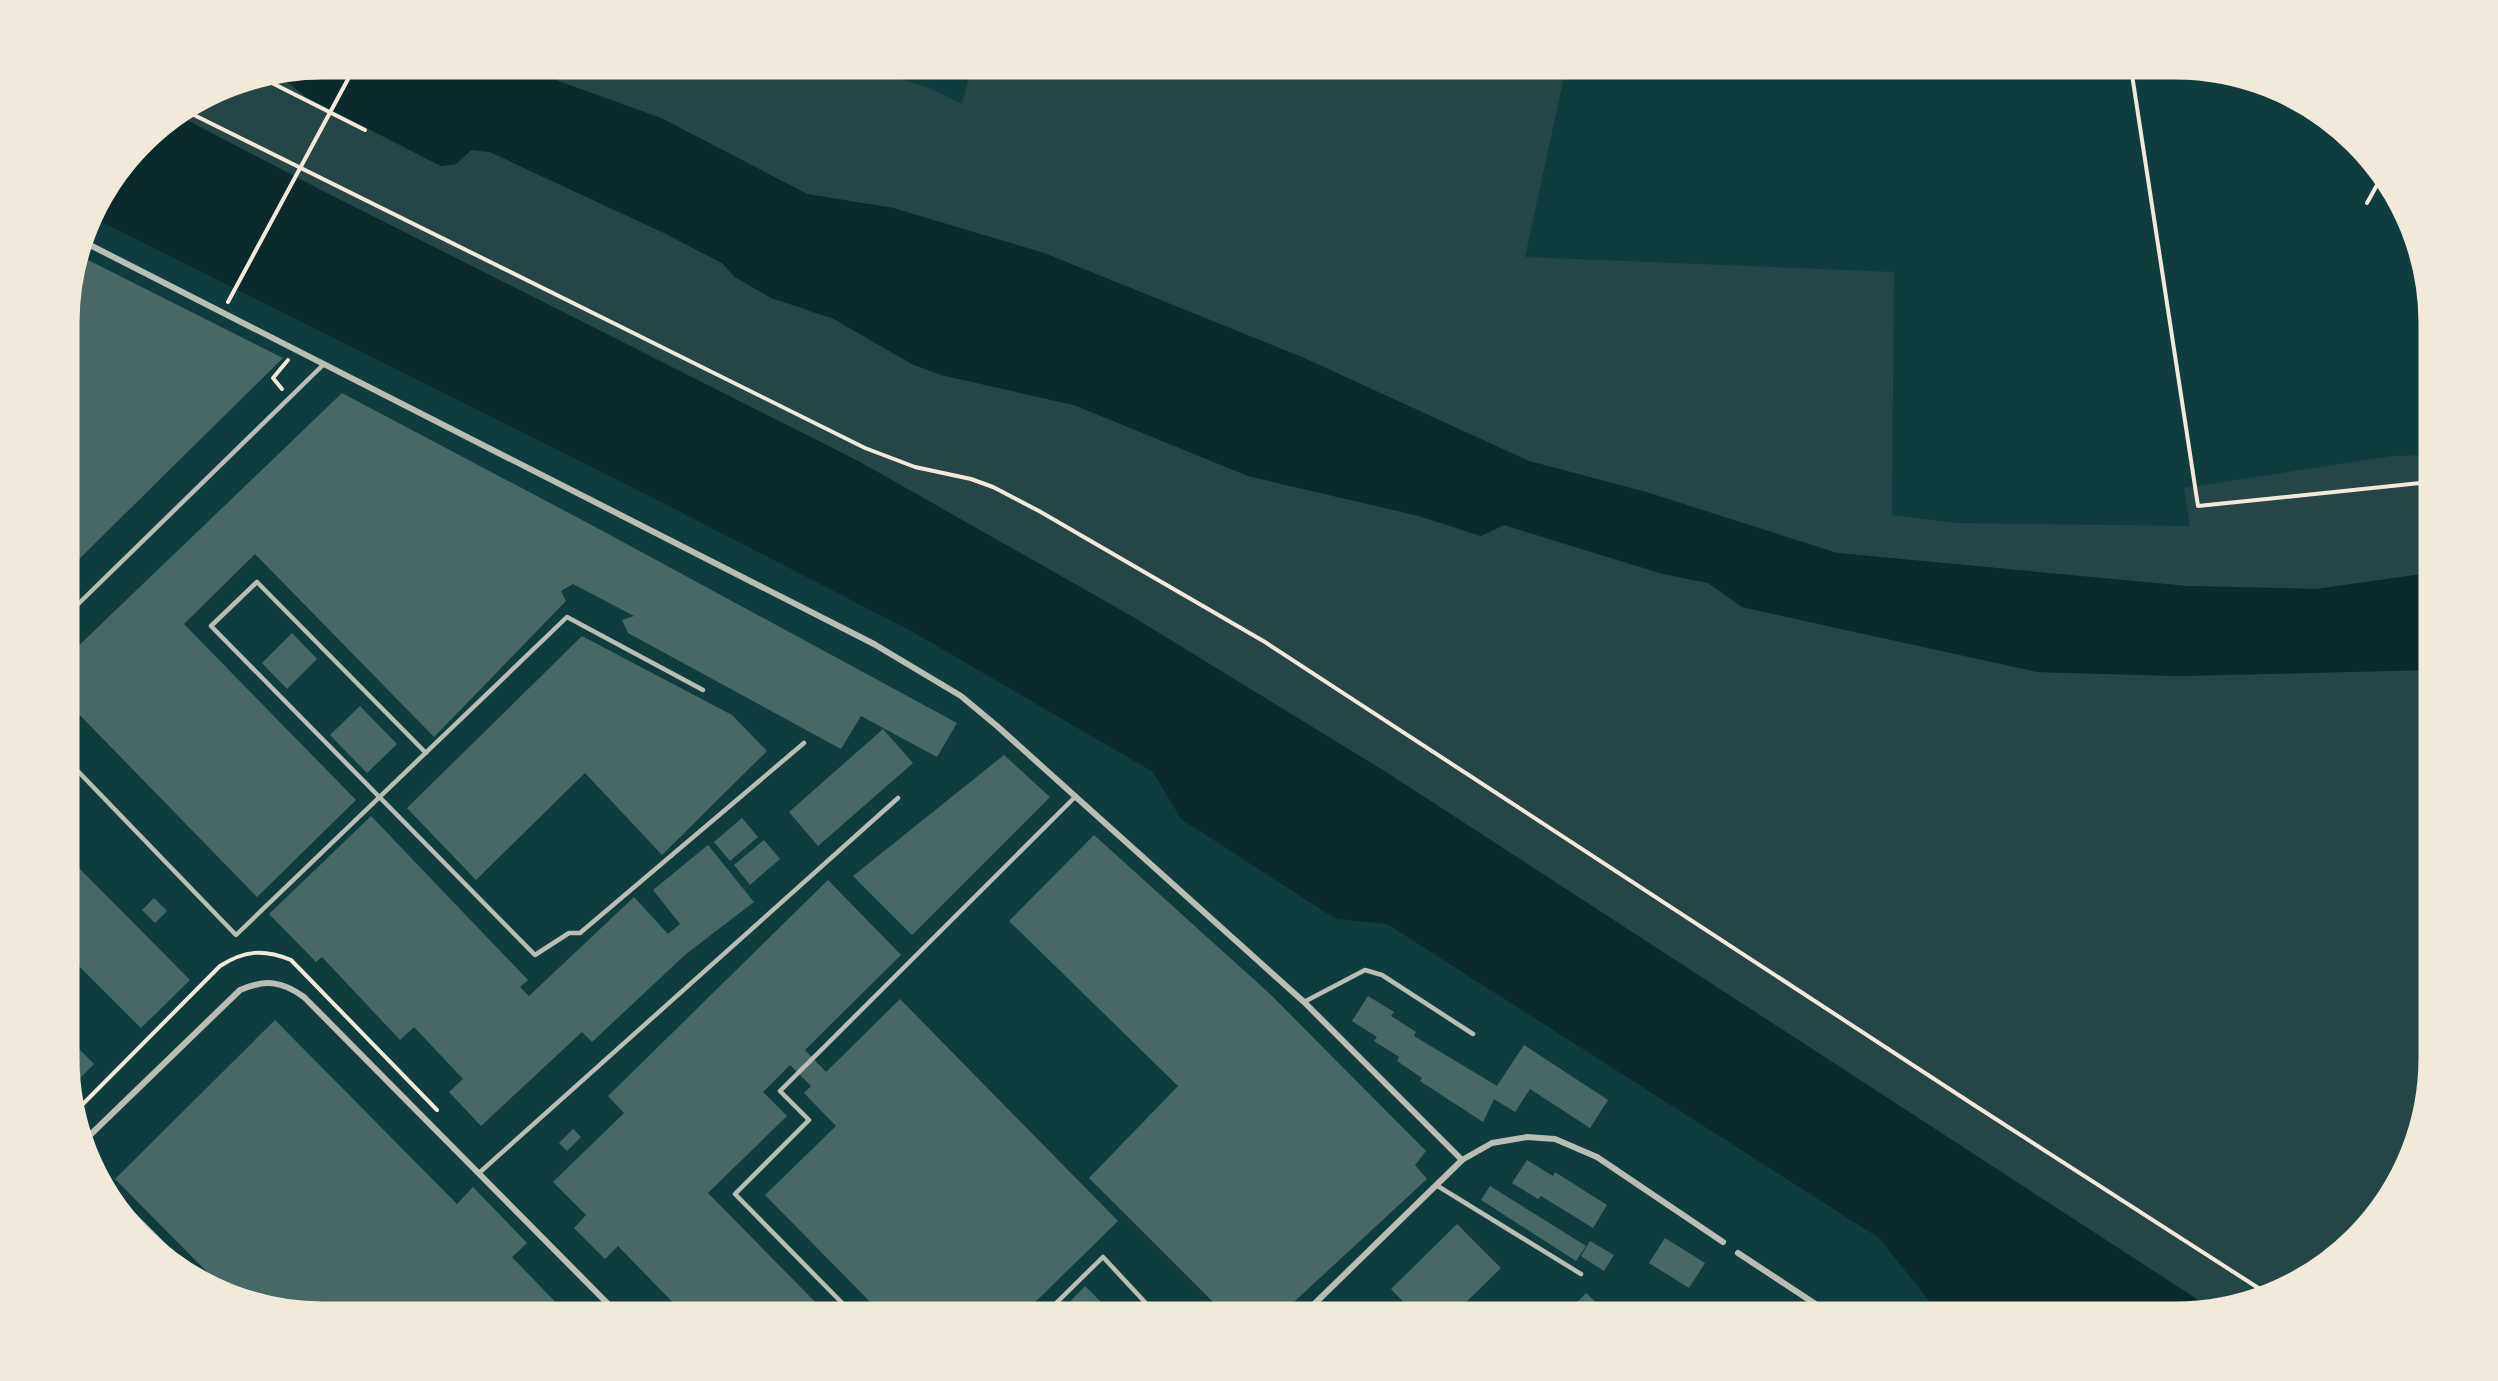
<svg xmlns="http://www.w3.org/2000/svg" width="2498" height="1381" font-family="'PT Sans',sans-serif">
<style>
.green{fill:#244646}
.water{fill:#0a2a2b}
.building{fill:#486865}
.lines{fill:none;stroke-linecap:round;stroke-linejoin:round}
.path{stroke:#f1e9da;stroke-width:4}
.service{stroke:#b8beb3;stroke-width:4.5}
.minor{stroke:#b8beb3;stroke-width:6}
.rim{fill:none;stroke:#f1e9da;stroke-width:3}
</style>
<rect width="100%" height="100%" fill="#0f3d3e"/>
<!-- green -->
<g class="green">
<polygon points="522,68 860,68 927,87 962,104 971,68 1566,68 1525,257 1894,272 1892,515 1955,523 2190,526 2184,488 2392,456 2430,455 2430,573 2316,589 2187,586 1837,553 1646,492 1529,461 1304,358 1044,253 893,208 807,194 661,118"/>
<polygon points="280,76 306,97 441,166 456,164 471,150 490,152 664,233 722,263 735,277 814,313 832,318 912,364 941,375 1074,405 1248,476 1419,516 1481,536 1504,525 1663,574 1708,583 1742,607 2037,672 2178,676 2430,670 2430,1074 2396,1185 2356,1238 2303,1279 2209,1307 1389,774 1133,617 860,462 319,189 179,116 226,87"/>
</g>
<!-- water -->
<g class="water">
<polygon points="323,68 522,68 661,118 807,194 893,208 1044,253 1304,358 1529,461 1646,492 1837,553 2187,586 2316,589 2430,573 2430,670 2178,676 2037,672 1742,607 1708,583 1663,574 1504,525 1481,536 1419,516 1248,476 1074,405 941,375 912,364 832,318 771,298 735,277 722,263 664,233 490,152 471,150 456,164 441,166 306,97 280,76"/>
<polygon points="179,116 319,189 860,462 1133,617 1389,774 2209,1307 2191,1313 1939,1313 1879,1238 1387,924 1336,919 1181,819 1153,772 911,631 661,502 92,217 94,210 154,131"/>
</g>
<!-- building -->
<g class="building">
<polygon points="80,256 283,358 70,568 70,290"/>
<polygon points="342,393 599,529 957,723 937,757 861,716 841,749 628,633 622,620 634,616 573,584 561,591 566,601 434,737 255,554 184,624 356,800 257,897 70,705 70,654"/>
<polygon points="292,633 317,659 287,689 262,663"/>
<polygon points="582,636 732,715 767,751 662,855 585,773 476,880 407,808"/>
<polygon points="360,706 397,744 367,773 330,735"/>
<polygon points="883,729 913,763 818,846 789,812"/>
<polygon points="1004,755 1050,797 912,935 853,876"/>
<polygon points="371,816 528,980 520,987 529,996 634,897 668,934 680,924 653,890 708,845 754,902 686,954 592,1042 582,1032 481,1126 449,1092 463,1079 414,1027 400,1040 322,957 316,962 269,914"/>
<polygon points="742,818 758,837 730,861 714,842"/>
<polygon points="1094,835 1270,994 1426,1151 1415,1165 1427,1179 1282,1313 1224,1313 1089,1178 1178,1086 1009,921"/>
<polygon points="764,840 780,859 750,885 734,865"/>
<polygon points="70,859 190,980 141,1028 70,957"/>
<polygon points="828,880 901,955 805,1050 826,1072 900,999 1118,1221 1024,1313 881,1313 765,1195 836,1126 804,1093 811,1086 790,1065 763,1092 787,1116 708,1193 826,1313 683,1313 618,1246 605,1259 574,1228 586,1215 553,1182 624,1113 608,1096"/>
<polygon points="154,898 167,911 155,923 142,910"/>
<polygon points="1368,996 1394,1012 1391,1016 1416,1032 1414,1036 1497,1086 1524,1045 1608,1100 1590,1128 1530,1089 1515,1112 1494,1099 1483,1122 1420,1081 1422,1078 1397,1061 1399,1057 1374,1041 1377,1037 1352,1021"/>
<polygon points="275,1020 457,1204 473,1187 527,1243 512,1257 566,1313 323,1313 257,1305 228,1293 115,1179"/>
<polygon points="70,1040 94,1064 70,1088"/>
<polygon points="573,1129 581,1137 567,1151 559,1143"/>
<polygon points="1527,1160 1553,1176 1555,1172 1607,1205 1593,1228 1541,1196 1538,1199 1512,1183"/>
<polygon points="1490,1186 1586,1246 1576,1261 1481,1200"/>
<polygon points="1457,1224 1501,1268 1455,1313 1414,1313 1391,1289"/>
<polygon points="1665,1238 1705,1263 1689,1288 1649,1263"/>
<polygon points="1590,1241 1614,1255 1604,1271 1581,1256"/>
<polygon points="1085,1286 1112,1313 1059,1313"/>
<polygon points="1586,1293 1608,1313 1567,1313"/>
<polygon points="1533,1305 1541,1313 1526,1313"/>
</g>
<g class="lines">
<!-- path -->
<g class="path">
<polyline points="2131,68 2198,506 2430,482"/>
<polyline points="264,79 365,130"/>
<polyline points="186,111 865,448 915,467 971,479 993,487 1039,511 1265,642 1974,1105 2263,1291"/>
<polyline points="2367,203 2382,176"/>
<polyline points="228,302 354,68"/>
<polyline points="282,389 273,378 288,360"/>
<path d="M77,1110L220,966C245,950 264,949 291,960L437,1110"/>
</g>
<!-- service -->
<g class="service">
<polyline points="70,612 323,365"/>
<polyline points="426,753 257,582 211,626 535,955 569,933 580,933 804,743"/>
<polyline points="70,763 236,935 567,617 703,690"/>
<polyline points="1304,1002 1365,970 1382,975 1473,1034"/>
<polyline points="479,1173 898,798"/>
<polyline points="1436,1185 1581,1274"/>
<polyline points="106,1187 200,1281"/>
<polyline points="852,1313 735,1194 809,1120 780,1091 1076,796"/>
<polyline points="1046,1313 1103,1257 1155,1313"/>
</g>
<!-- minor -->
<g class="minor">
<polyline points="84,242 874,644 961,696 997,726 1304,1002 1462,1160"/>
<path d="M87,1138L240,990C265,979 282,981 304,997L617,1313"/>
<polyline points="1738,1253 1817,1305 1839,1313"/>
<polyline points="1305,1313 1462,1160 1492,1143 1527,1137 1555,1139 1597,1157 1723,1242"/>
</g>
</g>
<!-- crop -->
<path d="M0 0H2498V1381H0ZM323 78H2175A245 245 0 0 1 2420 323V1058A245 245 0 0 1 2175 1303H323A245 245 0 0 1 78 1058V323A245 245 0 0 1 323 78Z" fill="#f1e9da" fill-rule="evenodd"/>
<path class="rim" d="M323 78H2175A245 245 0 0 1 2420 323V1058A245 245 0 0 1 2175 1303H323A245 245 0 0 1 78 1058V323A245 245 0 0 1 323 78Z"/>
</svg>
